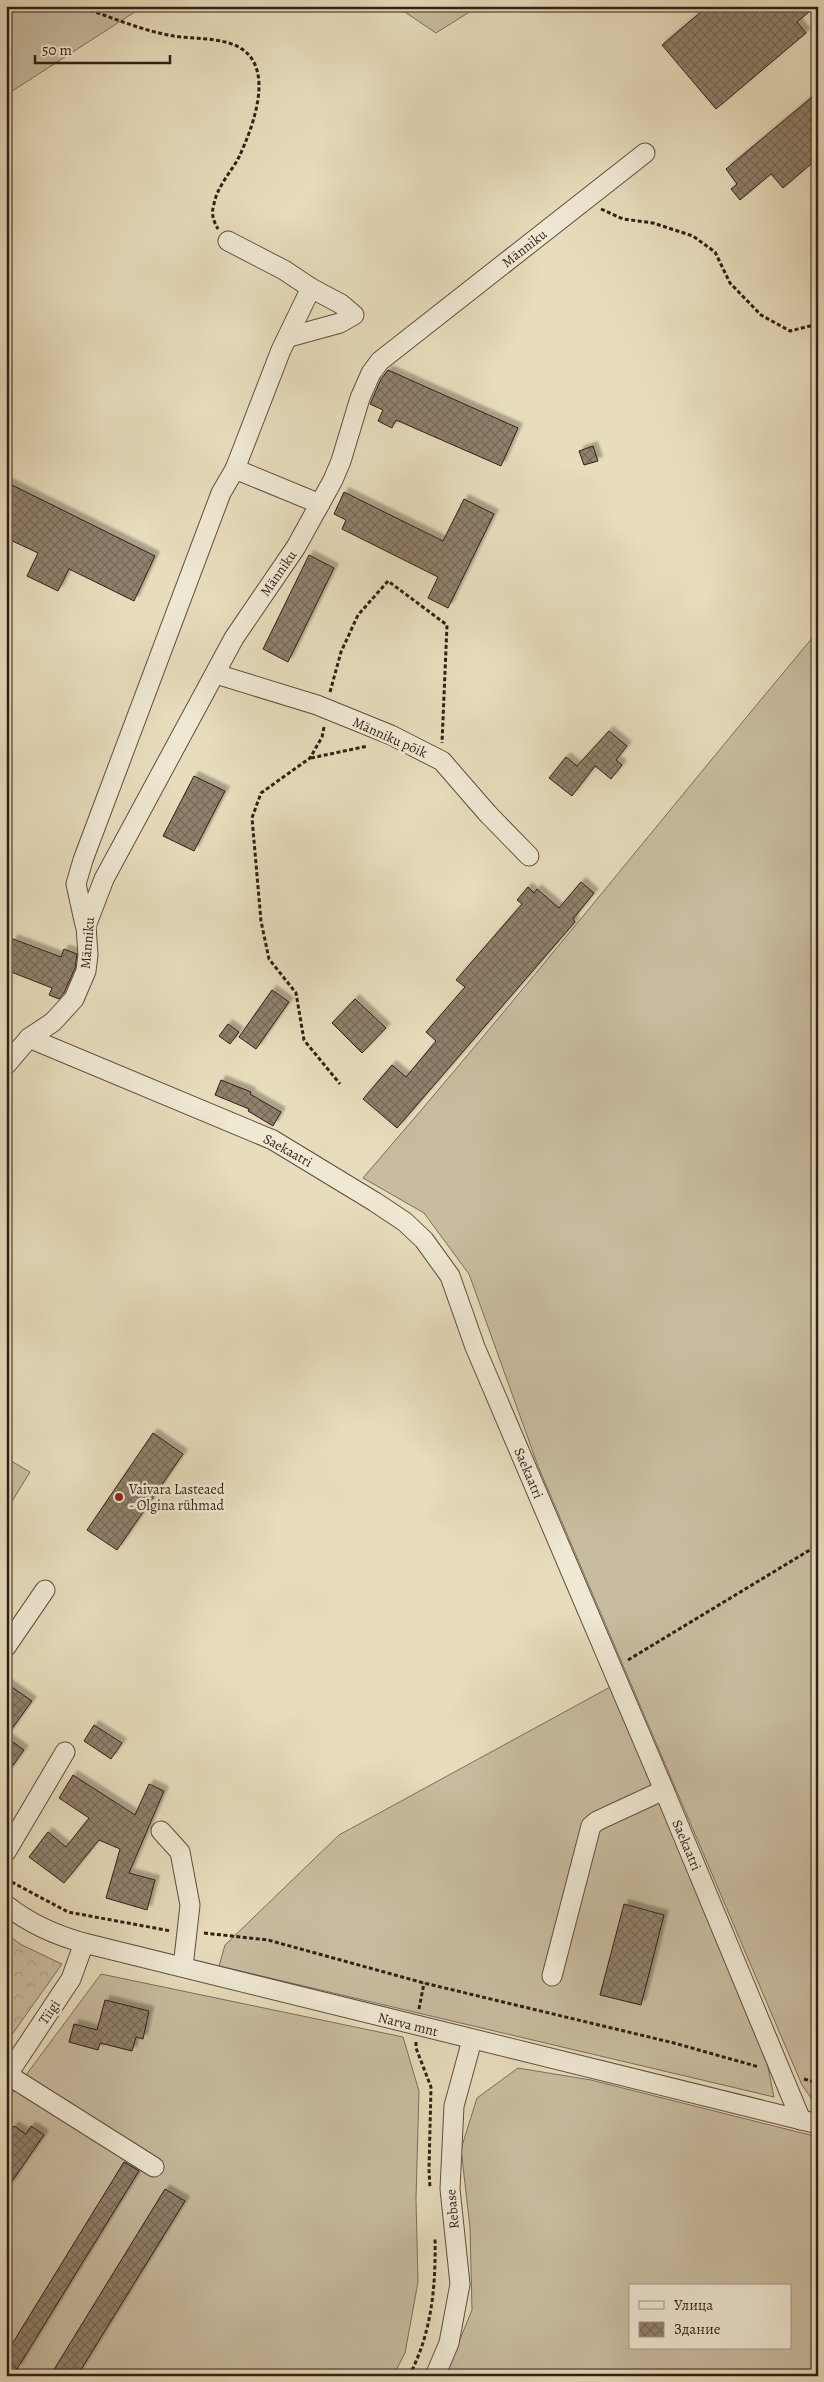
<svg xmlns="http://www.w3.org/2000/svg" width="824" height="2382" font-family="Alegreya,serif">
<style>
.grass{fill:#c8bca0;stroke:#7c6e5c;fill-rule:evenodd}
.park{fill:url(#park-crowns);stroke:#7c6e5c}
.building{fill:url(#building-cross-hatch);stroke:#311f17;filter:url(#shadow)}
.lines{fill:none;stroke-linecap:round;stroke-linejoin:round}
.minor-casing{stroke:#5e4e40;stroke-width:21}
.path{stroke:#311f17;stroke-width:3;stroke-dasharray:4 2.5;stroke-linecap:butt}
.minor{stroke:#efe8d3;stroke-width:19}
.poi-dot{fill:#8f2418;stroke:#efe8d3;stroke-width:2}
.labels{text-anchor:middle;stroke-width:5;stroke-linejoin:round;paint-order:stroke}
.street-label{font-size:14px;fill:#311f17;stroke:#efe8d3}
.poi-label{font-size:14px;fill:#311f17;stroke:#efe8d3;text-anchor:start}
</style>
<defs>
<pattern id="park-crowns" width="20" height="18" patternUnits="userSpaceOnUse" patternTransform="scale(1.25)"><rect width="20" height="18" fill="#c8bca0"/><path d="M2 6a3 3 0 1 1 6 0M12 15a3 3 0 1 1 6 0" fill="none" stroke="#aca189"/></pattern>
<pattern id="building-cross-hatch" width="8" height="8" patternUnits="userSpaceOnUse" patternTransform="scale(1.25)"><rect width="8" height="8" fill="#90816d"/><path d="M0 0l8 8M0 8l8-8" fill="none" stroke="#766959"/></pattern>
<filter id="shadow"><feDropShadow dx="4.5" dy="-4.5" stdDeviation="1" flood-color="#0004"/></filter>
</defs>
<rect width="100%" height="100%" fill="#e7dcbc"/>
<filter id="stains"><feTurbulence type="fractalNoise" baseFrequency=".004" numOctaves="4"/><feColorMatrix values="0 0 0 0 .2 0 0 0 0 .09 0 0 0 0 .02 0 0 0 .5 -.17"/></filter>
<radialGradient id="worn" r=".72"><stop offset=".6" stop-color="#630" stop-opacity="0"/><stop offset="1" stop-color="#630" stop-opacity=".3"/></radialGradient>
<!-- grass -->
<g class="grass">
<polygon points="6,6 144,6 6,95"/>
<polygon points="396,6 479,6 436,33"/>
<path d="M818,631V2108L802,2085L538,1466L469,1274L424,1213L363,1178C518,999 666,813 818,631Z"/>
<polygon points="6,1458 30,1472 6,1511"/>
<polygon points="612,1686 763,2043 774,2097 219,1966 225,1945 339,1835"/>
<polygon points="101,1974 403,2037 419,2091 416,2199 418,2282 405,2353 393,2376 6,2376 6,2102"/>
<path d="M518,2068L591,2080L818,2137V2376H445L472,2310L470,2227L461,2149L477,2098ZM630,2286H790V2348H630Z"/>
</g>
<!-- park -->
<polygon class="park" points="6,1934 22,1945 62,1964 6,2043"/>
<!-- building -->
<g class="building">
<polygon points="708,6 816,6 797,22 806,33 716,109 662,45"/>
<polygon points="818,92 818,158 783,188 771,174 740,200 731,189 737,184 726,169"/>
<polygon points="388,370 518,428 501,466 396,420 392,428 378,421 383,410 370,404 381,379"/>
<polygon points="593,446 598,461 584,465 579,451"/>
<polygon points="6,482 155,556 134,601 69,569 58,591 27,576 38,553 6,538"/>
<polygon points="344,492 443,541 464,499 494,514 448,608 428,598 438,577 342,529 346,520 334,514"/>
<polygon points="309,555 334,568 288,662 263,649"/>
<polygon points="609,731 627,746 616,760 622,765 611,779 595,766 572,796 549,778 566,757 577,766"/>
<polygon points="194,776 225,791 194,851 163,836"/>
<polygon points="581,882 594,893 573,919 575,922 397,1128 363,1099 392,1065 406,1077 436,1041 426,1032 465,987 456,980 522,904 517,900 528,887 534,893 537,889 559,908"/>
<polygon points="13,939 61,957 64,949 77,954 75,968 64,993 59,999 49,995 52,988 6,970 6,957"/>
<polygon points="272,990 289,1002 256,1049 239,1037"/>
<polygon points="355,999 386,1028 362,1053 332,1023"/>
<polygon points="228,1024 239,1032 230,1044 219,1036"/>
<polygon points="221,1080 251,1092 250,1094 281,1112 273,1126 248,1111 249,1109 215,1095"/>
<polygon points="153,1433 183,1454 117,1550 87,1530"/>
<polygon points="6,1683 32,1701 6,1737 24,1750 6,1775"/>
<polygon points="94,1725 122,1743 111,1759 84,1741"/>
<polygon points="73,1775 135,1815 149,1784 164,1791 129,1873 155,1880 147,1910 106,1898 120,1849 99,1840 64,1883 29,1857 48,1832 66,1847 89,1818 59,1798"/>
<polygon points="624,1904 664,1915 641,2005 600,1995"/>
<polygon points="105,2000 149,2011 143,2039 136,2037 132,2051 100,2043 98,2050 69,2042 74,2024 97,2030"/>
<polygon points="14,2126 26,2134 31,2126 44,2135 6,2190 6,2136"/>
<polygon points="124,2162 139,2171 17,2369 6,2362 6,2354"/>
<polygon points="165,2189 185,2201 77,2376 50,2376"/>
</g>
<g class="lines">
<defs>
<g id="minor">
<polyline points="289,337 340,323 354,315 341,304 311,288"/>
<polyline points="235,469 320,504"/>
<polyline points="216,674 317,705 391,735 442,761 488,814 529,856"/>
<polyline points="85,925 76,884 83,860 221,493 235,469 281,350 311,288 284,270 228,241"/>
<polyline points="29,1038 273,1140 375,1202 405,1222 424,1240 450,1276 475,1347 664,1790 801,2120"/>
<polyline points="6,1065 29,1038 53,1022 74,999 86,971 88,955 86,926 104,879 234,638 296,547 333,480 341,461 360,398 371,373 380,361 645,153"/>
<polyline points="6,1647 45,1590"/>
<polyline points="161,1831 180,1852 190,1905 183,1967"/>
<polyline points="6,1852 65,1752"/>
<path d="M6,1905C30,1924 55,1935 84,1943L818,2124"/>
<polyline points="552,1976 591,1826 597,1821 664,1790"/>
<polyline points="8,2075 154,2167"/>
<polyline points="6,2077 71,1979 84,1943"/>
<polyline points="435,2376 449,2343 460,2284 450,2189 454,2106 472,2040"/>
</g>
</defs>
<!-- minor casing -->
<use href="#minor" class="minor-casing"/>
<!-- path -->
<g class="path">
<path d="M78,6C108,16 138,29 168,35C192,40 222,36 242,49C275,71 252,129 239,157C231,172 217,187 214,204C211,214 213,220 218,229"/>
<polyline points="601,209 623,219 653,223 693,236 715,252 730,283 761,315 790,331 818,324"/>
<polyline points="330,692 341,652 358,615 388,581 447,625 442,743"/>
<polyline points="324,727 322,737 310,758 261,793 252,818 261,921 269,959 296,993 304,1040 340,1084"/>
<polyline points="311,758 368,746"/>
<polyline points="628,1660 818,1545"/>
<polyline points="6,1879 68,1912 171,1931"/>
<polyline points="204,1933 268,1940 424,1983 674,2043 759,2067"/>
<polyline points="419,2009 424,1983"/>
<polyline points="416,2042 416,2048 431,2087 429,2170 430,2188"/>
<polyline points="804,2079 818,2083"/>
<path d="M409,2376C432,2333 436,2285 435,2237"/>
</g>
<!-- minor -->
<use href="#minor" class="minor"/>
</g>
<!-- markers -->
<circle class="poi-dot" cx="119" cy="1497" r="5"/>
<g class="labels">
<!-- street labels -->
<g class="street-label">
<text transform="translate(524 248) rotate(-38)" y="5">Männiku</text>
<text transform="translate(278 573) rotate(-55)" y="5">Männiku</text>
<text transform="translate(390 737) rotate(24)" y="5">Männiku põik</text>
<text transform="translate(87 943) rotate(-85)" y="5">Männiku</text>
<text transform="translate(288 1150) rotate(29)" y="5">Saekaatri</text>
<text transform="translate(529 1473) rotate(67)" y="5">Saekaatri</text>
<text transform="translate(687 1845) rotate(67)" y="5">Saekaatri</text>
<text transform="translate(49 2012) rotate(-56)" y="5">Tiigi</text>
<text transform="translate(408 2024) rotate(14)" y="5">Narva mnt</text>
<text transform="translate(452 2209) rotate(-95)" y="5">Rebase</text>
</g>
<!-- poi labels -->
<g class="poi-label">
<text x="129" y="1494">Vaivara Lasteaed<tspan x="129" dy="16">- Olgina rühmad</tspan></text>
</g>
</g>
<!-- margin -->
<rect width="824" height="2382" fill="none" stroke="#e7dcbc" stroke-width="25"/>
<rect x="8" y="8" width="809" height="2367" fill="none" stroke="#311f17" stroke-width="2.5"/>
<rect x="12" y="12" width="799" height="2357" fill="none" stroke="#311f17"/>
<!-- legend -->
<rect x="629" y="2284" width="162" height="65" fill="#efe8d3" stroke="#a39888"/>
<rect x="639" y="2301" width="25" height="8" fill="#efe8d3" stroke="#a39888"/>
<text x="674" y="2310" font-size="15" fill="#311f17">Улица</text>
<rect x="639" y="2322" width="25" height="15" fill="url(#building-cross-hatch)" stroke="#a39888"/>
<text x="674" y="2334" font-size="15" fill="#311f17">Здание</text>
<!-- scale -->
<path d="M35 55v8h135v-8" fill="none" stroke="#311f17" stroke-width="2.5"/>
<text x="42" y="55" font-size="15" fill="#311f17" stroke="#efe8d3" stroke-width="4" paint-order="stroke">50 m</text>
<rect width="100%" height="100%" filter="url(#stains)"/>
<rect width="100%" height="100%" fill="url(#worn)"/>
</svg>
